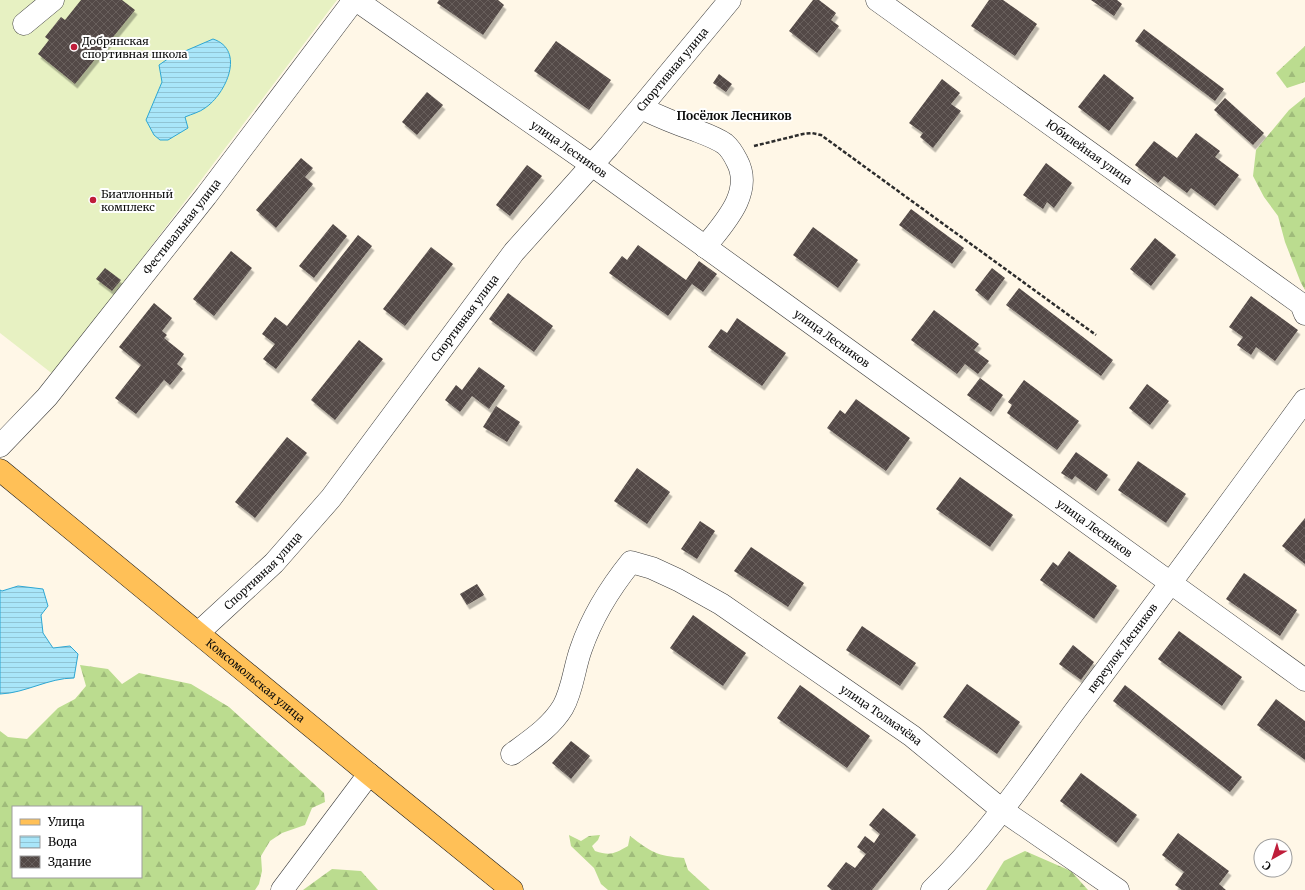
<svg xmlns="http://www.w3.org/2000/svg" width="1305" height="890" font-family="Merriweather,serif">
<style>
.forest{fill:url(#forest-firs);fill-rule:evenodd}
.pitch{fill:#e7f1c2}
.water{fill:url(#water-rules);stroke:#2da7d3}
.building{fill:url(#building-cross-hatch);filter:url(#shadow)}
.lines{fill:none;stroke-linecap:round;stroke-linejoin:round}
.minor-casing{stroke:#3d3d3d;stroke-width:23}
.major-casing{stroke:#1b1b1b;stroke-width:23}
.path{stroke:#2c2c2c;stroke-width:2.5;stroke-dasharray:4 2;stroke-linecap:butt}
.minor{stroke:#fff;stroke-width:22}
.major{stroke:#ffc057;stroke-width:22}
.poi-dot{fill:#bf1d3a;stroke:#fff;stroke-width:1.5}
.labels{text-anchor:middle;stroke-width:4;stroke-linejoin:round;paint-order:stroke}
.poi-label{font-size:11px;fill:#0a0a0a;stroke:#fff;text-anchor:start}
.street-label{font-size:11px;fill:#0a0a0a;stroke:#fff}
.neighbourhood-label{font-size:12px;font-weight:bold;fill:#0a0a0a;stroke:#fff}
</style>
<defs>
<pattern id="forest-firs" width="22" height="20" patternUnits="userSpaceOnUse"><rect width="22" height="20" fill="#bbdc8f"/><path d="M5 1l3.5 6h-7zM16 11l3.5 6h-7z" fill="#9fbb7a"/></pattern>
<pattern id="water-rules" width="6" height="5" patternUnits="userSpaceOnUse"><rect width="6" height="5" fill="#a9e6f9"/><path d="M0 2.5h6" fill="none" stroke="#90c4d4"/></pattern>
<pattern id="building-cross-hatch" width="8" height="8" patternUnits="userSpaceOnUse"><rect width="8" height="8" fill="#534946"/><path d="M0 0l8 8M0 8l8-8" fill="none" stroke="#675f5c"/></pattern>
<filter id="shadow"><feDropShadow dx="2.5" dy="4.5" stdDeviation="0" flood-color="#0004"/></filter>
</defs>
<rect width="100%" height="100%" fill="#fff7e7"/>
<!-- forest -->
<g class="forest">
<polygon points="1305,46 1305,82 1287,88 1276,73"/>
<polygon points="1305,97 1305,290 1301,283 1285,242 1278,216 1264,197 1253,176 1256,150 1289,110"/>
<path d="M80,665L108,669L122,684L139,673L191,684L229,707L324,793L325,802L312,808L305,825L282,833L270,841L261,856L262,871L259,884L255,890H0V731L8,737L27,739L58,708L75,699L86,686ZM13,807H141V877H13Z"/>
<path d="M569,835L581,841L589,836L600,835L598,840L592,846L595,851C610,856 614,854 628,846L630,836C651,852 657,856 684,858L688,870L710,890H608L601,884L594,868L571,846Z"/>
<polygon points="1025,851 1071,871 1088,890 986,890 1004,861"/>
<polygon points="332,869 361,871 378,890 303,890"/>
</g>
<!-- pitch -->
<polygon class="pitch" points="0,0 337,0 54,375 0,333"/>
<!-- water -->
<g class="water">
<path d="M213,39C246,50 226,94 205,108C200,112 192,114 185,117L188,128L168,140H160L154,135L146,120L162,82L159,65L169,58Z"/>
<path d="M18,586L43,589L48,606L41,615L43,633L53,648L70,646L78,654L74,678C48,678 26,693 0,694V590L2,591Z"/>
</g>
<!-- building -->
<g class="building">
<polygon points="81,0 122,0 135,10 75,84 38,54 49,40 45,37 61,17 65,20"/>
<polygon points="439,0 498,0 504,5 483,35 437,3"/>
<polygon points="813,0 819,0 836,13 831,20 839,26 817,53 789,31"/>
<polygon points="989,0 1003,0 1037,24 1015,56 971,26"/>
<polygon points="1091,0 1117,0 1122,4 1114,16"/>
<polygon points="1144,29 1224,89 1215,101 1135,41"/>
<polygon points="556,41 611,80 589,110 534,71"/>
<polygon points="719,74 732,84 726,92 713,83"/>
<polygon points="1104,74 1134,98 1109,131 1078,107"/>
<polygon points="942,79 960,93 951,104 961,111 933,148 920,137 923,133 909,123"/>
<polygon points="427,92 443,105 417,135 402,122"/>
<polygon points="1225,98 1264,133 1253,145 1214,110"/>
<polygon points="1196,133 1220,151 1215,157 1239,175 1215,206 1191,188 1187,193 1164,176 1158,183 1135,165 1154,141 1177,158"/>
<polygon points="301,158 313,168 305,177 313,184 276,228 256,210"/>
<polygon points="1046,163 1072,183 1054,208 1047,202 1043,209 1023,195"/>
<polygon points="527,165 542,176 510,216 496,205"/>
<polygon points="911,209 964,248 952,264 899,225"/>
<polygon points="333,224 347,236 314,278 299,266"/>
<polygon points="813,227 858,260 838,288 793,255"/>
<polygon points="358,235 372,246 276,369 263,359 275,344 262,334 275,317 287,326"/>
<polygon points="1155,238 1176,255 1151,286 1130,269"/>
<polygon points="638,245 686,280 699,261 717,274 703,292 692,284 668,316 609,273 622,256 627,260"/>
<polygon points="431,247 453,264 405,326 383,309"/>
<polygon points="231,251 252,268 214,316 193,299"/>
<polygon points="105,268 121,280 112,291 96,279"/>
<polygon points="992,268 1005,278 988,301 975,290"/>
<polygon points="1019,288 1113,360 1101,376 1006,305"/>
<polygon points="508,293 553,326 534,352 489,319"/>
<polygon points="1251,296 1298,330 1275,361 1256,347 1251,355 1237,345 1243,337 1229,327"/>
<polygon points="154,303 172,318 162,331 167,335 164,338 184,354 177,364 183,369 170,385 164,380 136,414 115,398 141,365 119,347"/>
<polygon points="934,310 979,344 974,350 989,361 978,374 965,364 957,374 911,340"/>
<polygon points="737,318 786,353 762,386 708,347 721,329 727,333"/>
<polygon points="359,340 383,359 335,420 311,400"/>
<polygon points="479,367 505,386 489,409 472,396 460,412 445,400 456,385 462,390"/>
<polygon points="980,378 1003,395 991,412 967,395"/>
<polygon points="1024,380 1079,421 1057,450 1007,413 1012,405 1008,402"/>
<polygon points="1147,384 1169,401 1150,425 1129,408"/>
<polygon points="856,399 910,438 886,471 827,428 840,410 845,414"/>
<polygon points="496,406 520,422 507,442 483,427"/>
<polygon points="287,437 307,453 255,518 235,502"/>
<polygon points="1076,452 1108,475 1096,491 1075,476 1072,480 1061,473"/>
<polygon points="1138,461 1186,494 1166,523 1118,490"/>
<polygon points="637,468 670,492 647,524 614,501"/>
<polygon points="960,477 1013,515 990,547 936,509"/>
<polygon points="1305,518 1305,564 1282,546"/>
<polygon points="700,521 715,531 697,559 681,549"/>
<polygon points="751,547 804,583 788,607 734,571"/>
<polygon points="1069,551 1117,586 1094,619 1040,580 1053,562 1058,566"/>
<polygon points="1244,573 1297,610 1280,636 1226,599"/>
<polygon points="477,584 484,595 467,605 460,594"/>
<polygon points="693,615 746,653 723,686 670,648"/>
<polygon points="862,626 916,663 900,686 846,650"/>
<polygon points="1179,631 1242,677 1222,706 1158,659"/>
<polygon points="1073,645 1094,662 1081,680 1059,664"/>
<polygon points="967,684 1020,722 997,754 943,717"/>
<polygon points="800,685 870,736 847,768 777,718"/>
<polygon points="1125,685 1242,777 1230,792 1113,701"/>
<polygon points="1276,699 1305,721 1305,760 1257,725"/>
<polygon points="571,741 590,756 571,779 552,763"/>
<polygon points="1081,773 1137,815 1116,843 1060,801"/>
<polygon points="883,808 916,835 872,890 832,890 827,886 846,862 855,868 866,854 857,847 865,836 874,843 880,834 869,825"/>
<polygon points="1178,833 1229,871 1219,884 1226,890 1182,890 1175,885 1184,872 1162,855"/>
</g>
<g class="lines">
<defs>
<g id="minor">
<path id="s1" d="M356,0L592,165L1305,680"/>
<path id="s2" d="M877,0L1301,304L1305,314"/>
<polyline points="24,24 53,0"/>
<path d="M641,108C658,116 674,123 692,129C702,133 715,137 725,144C731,149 734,155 737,161C754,193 723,224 705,247"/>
<path id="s3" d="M0,446L47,397L206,196L354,0"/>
<path id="s4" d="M198,633L274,563L331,498L514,252L608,147L730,0"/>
<path id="s5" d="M512,754C531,740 551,727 563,707C573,689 574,668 581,649C592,617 610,588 631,562L652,568L678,580L721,604L912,736L1002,810L1118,890"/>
<polyline points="282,890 369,774"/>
<path id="s6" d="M932,890C987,837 1030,772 1075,711C1153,608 1229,504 1305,400"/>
</g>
<g id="major">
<path id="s7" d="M0,470L369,774L512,890"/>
</g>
</defs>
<!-- minor casing -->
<use href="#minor" class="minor-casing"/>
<!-- major casing -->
<use href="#major" class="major-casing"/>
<!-- path -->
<polyline class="path" points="754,146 803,134 812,133 821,135 1096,335"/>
<!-- minor -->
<use href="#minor" class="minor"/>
<!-- major -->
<use href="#major" class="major"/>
</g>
<!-- markers -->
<g class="poi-dot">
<circle cx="74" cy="47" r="4"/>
<circle cx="93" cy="200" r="4"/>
</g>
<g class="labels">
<!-- poi labels -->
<g class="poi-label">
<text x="82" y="45">Добрянская<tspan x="82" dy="13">спортивная школа</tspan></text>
<text x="101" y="198">Биатлонный<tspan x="101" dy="13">комплекс</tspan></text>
</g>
<!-- street labels -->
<g class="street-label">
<text dy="4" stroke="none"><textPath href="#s4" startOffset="738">Спортивная улица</textPath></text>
<text dy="4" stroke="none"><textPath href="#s1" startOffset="260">улица Лесников</textPath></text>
<text dy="4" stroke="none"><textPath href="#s2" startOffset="261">Юбилейная улица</textPath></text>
<text dy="4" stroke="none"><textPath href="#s3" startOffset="285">Фестивальная улица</textPath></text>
<text dy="4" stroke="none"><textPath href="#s4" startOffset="414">Спортивная улица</textPath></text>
<text dy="4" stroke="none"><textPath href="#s1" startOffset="584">улица Лесников</textPath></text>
<text dy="4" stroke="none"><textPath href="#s1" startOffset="908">улица Лесников</textPath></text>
<text dy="4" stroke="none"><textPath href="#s4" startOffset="90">Спортивная улица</textPath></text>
<text dy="4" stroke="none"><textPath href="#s6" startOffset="308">переулок Лесников</textPath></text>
<text dy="4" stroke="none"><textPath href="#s7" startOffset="331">Комсомольская улица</textPath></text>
<text dy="4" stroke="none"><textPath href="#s5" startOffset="526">улица Толмачёва</textPath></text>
</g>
<!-- neighbourhood labels -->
<g class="neighbourhood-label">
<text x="734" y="120">Посёлок Лесников</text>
</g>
</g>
<!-- legend -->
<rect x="12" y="806" width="130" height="72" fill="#ffffff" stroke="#9d9d9d"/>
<rect x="20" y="819" width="20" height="6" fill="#ffc057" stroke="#9d9d9d"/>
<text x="48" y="826" font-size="12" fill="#0a0a0a">Улица</text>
<rect x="20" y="836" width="20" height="12" fill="url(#water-rules)" stroke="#9d9d9d"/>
<text x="48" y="846" font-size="12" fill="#0a0a0a">Вода</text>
<rect x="20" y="856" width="20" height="12" fill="url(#building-cross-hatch)" stroke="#9d9d9d"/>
<text x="48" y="866" font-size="12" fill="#0a0a0a">Здание</text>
<!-- north arrow -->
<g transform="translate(1273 858) rotate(219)"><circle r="19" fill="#ffffff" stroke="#9d9d9d"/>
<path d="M0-3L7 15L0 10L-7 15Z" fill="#bf1d3a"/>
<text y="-6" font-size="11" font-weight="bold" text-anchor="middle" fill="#0a0a0a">С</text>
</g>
</svg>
